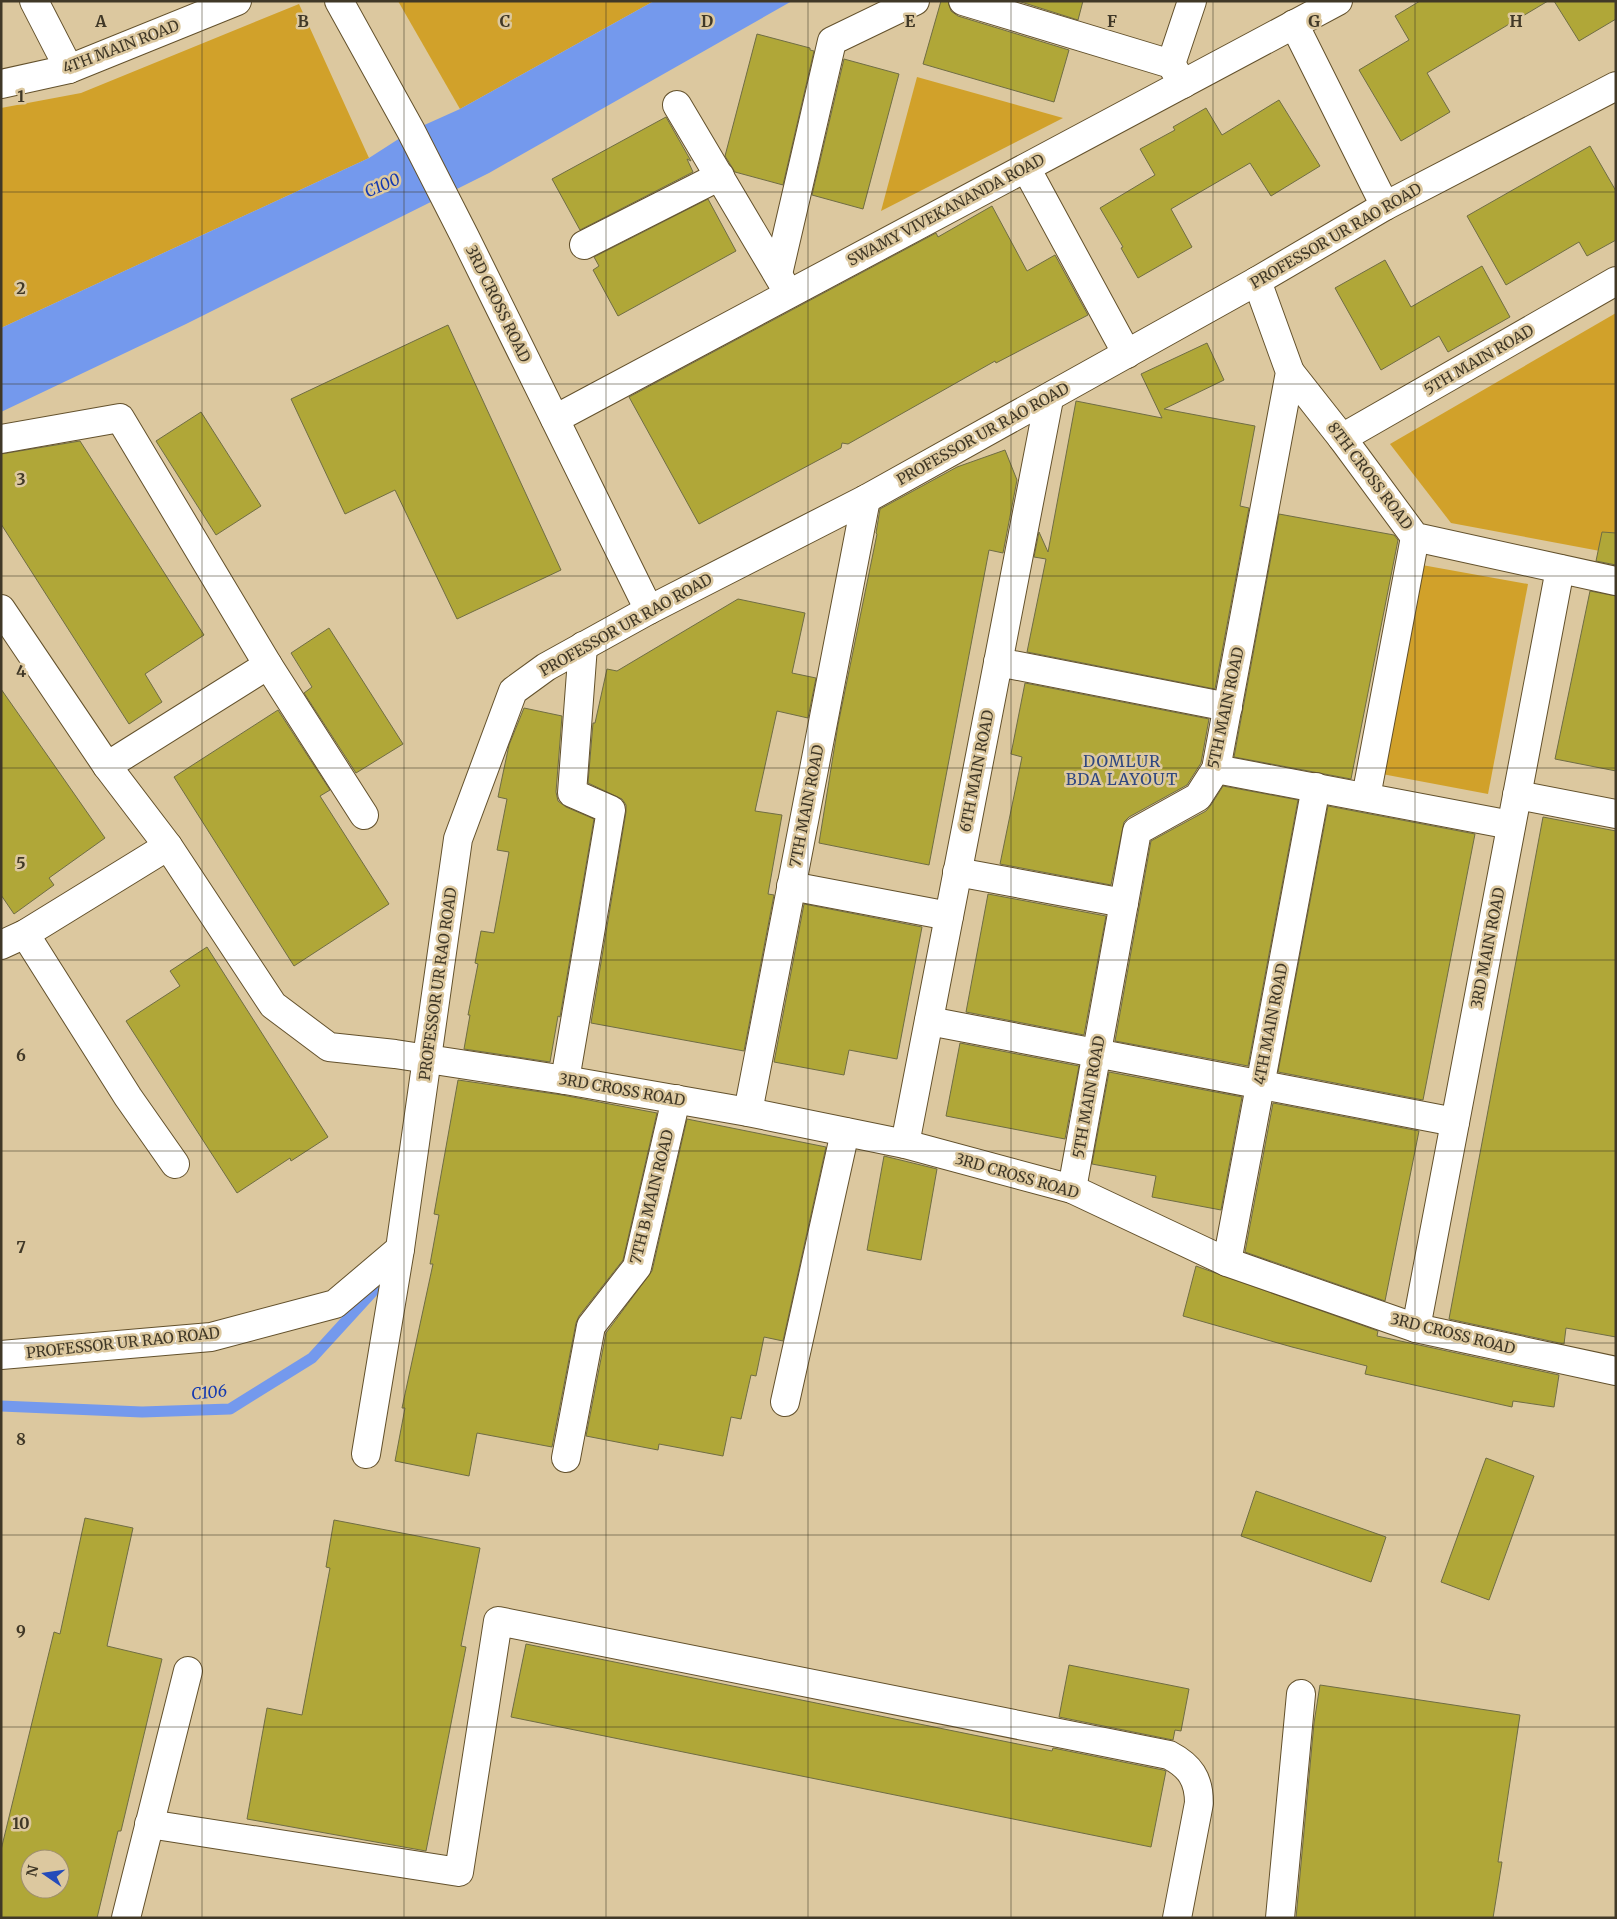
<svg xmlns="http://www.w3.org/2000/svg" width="1617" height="1919" font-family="Merriweather,serif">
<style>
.green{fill:#d1a12a}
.water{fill:#7499ed}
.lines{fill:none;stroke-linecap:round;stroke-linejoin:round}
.stream{stroke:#7499ed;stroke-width:11}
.building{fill:#b0a738;stroke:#706d44;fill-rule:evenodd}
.minor-casing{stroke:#63512c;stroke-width:30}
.minor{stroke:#fff;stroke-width:28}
.grid{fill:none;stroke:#403827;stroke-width:1;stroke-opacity:0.55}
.labels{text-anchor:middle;stroke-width:5;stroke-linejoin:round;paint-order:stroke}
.street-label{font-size:15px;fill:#403827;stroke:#dcc89f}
.water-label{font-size:16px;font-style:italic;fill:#1439b0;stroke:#dcc89f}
.neighbourhood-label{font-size:16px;letter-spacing:1px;fill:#2f4780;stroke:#dcc89f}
.grid-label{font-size:16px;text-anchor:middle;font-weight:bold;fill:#403827;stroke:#dcc89f;stroke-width:5;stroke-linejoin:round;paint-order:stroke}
</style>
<rect width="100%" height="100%" fill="#dcc89f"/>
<!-- green -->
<g class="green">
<polygon points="398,1 654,1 460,109"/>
<polygon points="299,4 369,158 1,328 1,108 81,93"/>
<polygon points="917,77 1063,118 881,211"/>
<polygon points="1616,313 1616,554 1451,523 1390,444"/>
<polygon points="1422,565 1528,584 1488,794 1382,774"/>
</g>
<!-- water -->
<polygon class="water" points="654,1 792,1 489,173 186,324 1,412 1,328 369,158 411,131 460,109"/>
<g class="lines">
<!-- stream -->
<polyline class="stream" points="1,1406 142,1412 230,1409 312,1358 376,1288"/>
</g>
<!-- building -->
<g class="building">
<polygon points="941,1 948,1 951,11 958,16 1069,50 1054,102 923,64"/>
<polygon points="1018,1 1083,1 1078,20"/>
<polygon points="1420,1 1548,1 1427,73 1450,112 1401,141 1359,70 1409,40 1395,16"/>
<polygon points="1554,1 1616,1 1616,19 1579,41"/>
<polygon points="757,34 810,48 810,50 814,51 783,185 735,172 725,156"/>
<polygon points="844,59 899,74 863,209 812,195"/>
<polygon points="1279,100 1320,166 1271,196 1250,163 1171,209 1192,247 1138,278 1121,248 1123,247 1100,208 1155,175 1140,149 1175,130 1173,127 1206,108 1222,135"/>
<polygon points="666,117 691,161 687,159 693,172 580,230 552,179"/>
<polygon points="1590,146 1616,191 1616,240 1587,256 1579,242 1506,285 1467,216"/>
<polygon points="708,199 736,251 618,316 593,270 599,266 594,257"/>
<polygon points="992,206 1027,271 1055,255 1088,315 996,363 995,361 848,444 842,443 841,448 699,524 629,397 936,233 938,237"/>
<polygon points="1385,260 1411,307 1482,266 1510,317 1448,352 1439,336 1381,370 1335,288"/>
<polygon points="448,325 561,570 457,619 395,490 345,514 291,399"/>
<polygon points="1207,343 1224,380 1164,409 1255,426 1240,506 1249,508 1215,689 1027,652 1046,559 1034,557 1039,532 1048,552 1076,401 1162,418 1141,374"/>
<polygon points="201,412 261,506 216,535 156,441"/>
<polygon points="80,441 204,635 145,674 162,702 129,724 1,524 1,454"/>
<polygon points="1005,450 1017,480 1003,553 989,550 929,865 819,843 838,725 877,534 876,533 880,509 957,467"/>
<polygon points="1279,514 1394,535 1398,540 1351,779 1234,757"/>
<polygon points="1602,532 1616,533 1616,565 1596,561"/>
<polygon points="1590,591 1616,596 1616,771 1555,759"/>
<polygon points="738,599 805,613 792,673 816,678 808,718 777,711 755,811 782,815 768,894 774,895 744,1051 591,1023 626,812 626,805 622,799 588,783 593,723 595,723 607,669 617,671"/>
<polygon points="329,628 403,744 356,773 304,693 312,687 291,653"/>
<polygon points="1025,683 1209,719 1201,763 1187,785 1129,817 1124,822 1111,885 1000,864 1022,757 1011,754"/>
<polygon points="1,689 105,838 49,878 54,885 14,914 1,895"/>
<polygon points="524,708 562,716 556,792 558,801 566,807 594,819 560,1017 558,1016 550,1062 464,1049 470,1015 468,1015 478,964 475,963 481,931 494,933 509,852 497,850 507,799 498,797 509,745"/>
<polygon points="278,710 330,790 320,796 389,904 294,966 174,777"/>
<polygon points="1223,786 1298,800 1248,1066 1115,1041 1151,841 1206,811 1211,805"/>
<polygon points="1328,806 1475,834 1423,1100 1278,1072"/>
<polygon points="1543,817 1616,831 1616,1337 1566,1328 1564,1344 1449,1319"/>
<polygon points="988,894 1106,916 1084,1035 966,1012"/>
<polygon points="804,904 922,927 897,1059 849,1050 844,1075 774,1062"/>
<polygon points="207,947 328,1137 291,1161 290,1158 237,1193 126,1021 180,986 170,971"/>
<polygon points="960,1043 1079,1066 1065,1139 946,1116"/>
<polygon points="1109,1072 1242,1097 1221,1210 1152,1197 1156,1176 1092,1164"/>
<polygon points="458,1080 562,1095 657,1113 623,1260 579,1316 576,1323 552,1447 477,1433 469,1476 395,1461 405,1408 402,1408 433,1264 430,1264 439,1215 434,1214"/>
<polygon points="1273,1103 1419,1131 1385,1301 1245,1252"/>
<polygon points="687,1119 826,1147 783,1341 764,1337 756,1376 751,1375 741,1419 731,1417 723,1456 659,1444 658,1450 586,1436 606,1333 652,1271"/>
<polygon points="884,1156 937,1169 921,1260 867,1250"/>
<polygon points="1196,1266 1378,1331 1377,1336 1559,1375 1554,1407 1513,1401 1512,1407 1365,1374 1367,1366 1292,1347 1183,1316"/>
<polygon points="1486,1458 1534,1476 1489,1600 1441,1582"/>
<polygon points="1256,1491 1386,1537 1371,1582 1241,1536"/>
<path d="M85,1518L133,1528L107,1646L162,1659L121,1831H118L97,1918H1V1850L54,1632L60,1634ZM30,1859H60V1889H30Z"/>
<polygon points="334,1520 480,1548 461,1646 466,1647 426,1851 247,1819 267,1708 302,1715 330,1568 326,1567"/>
<polygon points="526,1644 1052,1751 1053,1748 1163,1770 1166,1771 1151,1847 511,1717"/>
<polygon points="1069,1665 1189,1689 1181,1731 1175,1730 1173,1740 1059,1717"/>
<polygon points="1320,1685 1520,1715 1498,1862 1502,1862 1493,1918 1296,1918 1314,1723"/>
</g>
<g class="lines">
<defs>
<g id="minor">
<polyline points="34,1 69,69"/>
<polyline points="339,1 411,131 465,237 649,610"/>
<polyline points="963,1 1171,64 1183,84"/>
<polyline points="1294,24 1385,206"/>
<polyline points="1171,64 1192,1"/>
<polyline points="1,84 69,69 237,1"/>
<polyline points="677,105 782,282"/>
<polyline points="1026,168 1127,354"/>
<polyline points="584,245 720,176"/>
<polyline points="778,274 832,41 915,1"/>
<polyline points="1290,372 1342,438 1415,537 1616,581"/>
<polyline points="555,419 1338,1"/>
<polyline points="1342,438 1616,281"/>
<polyline points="1,439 120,418 268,665 364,815"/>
<polyline points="1,609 107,766 168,846 273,1005 329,1047 395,1054 565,1080 748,1112 905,1144 1072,1189 1227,1262 1416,1328 1616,1371"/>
<polyline points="998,662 1228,707"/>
<polyline points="107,766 268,665"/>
<polyline points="1216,769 1511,825"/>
<polyline points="1517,795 1616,814"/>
<polyline points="1366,797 1415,537"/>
<polyline points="957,872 1124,903"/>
<polyline points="791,886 949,916"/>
<polyline points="25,934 128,1097 175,1164"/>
<polyline points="1,945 25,934 168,846"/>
<polyline points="929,1021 1455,1122"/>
<polyline points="565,1080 611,810 572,793 583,646"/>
<polyline points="748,1112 866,499"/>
<polyline points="905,1144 1049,399"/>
<polyline points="1072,1189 1137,831 1198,797 1216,769 1290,372 1257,281"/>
<polyline points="1227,1262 1316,787"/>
<polyline points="1416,1328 1560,569"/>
<polyline points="1,1355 211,1337 335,1304 400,1249 458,839 513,691 546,667 649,610 866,499 1257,281 1385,206 1616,86"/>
<polyline points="785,1402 845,1132"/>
<polyline points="366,1454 400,1249"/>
<polyline points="566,1458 591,1326 637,1267 676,1099"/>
<path d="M149,1824L459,1872L498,1621L1169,1755C1190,1766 1199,1779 1199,1803L1177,1918"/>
<polyline points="126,1918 188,1671"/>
<polyline points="1280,1918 1301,1694"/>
</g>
</defs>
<!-- minor casing -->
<use href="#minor" class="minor-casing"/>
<!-- minor -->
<use href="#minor" class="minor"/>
</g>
<!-- grid -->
<path class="grid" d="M202,1V1918M404,1V1918M606,1V1918M808,1V1918M1011,1V1918M1213,1V1918M1415,1V1918M1,192H1616M1,384H1616M1,576H1616M1,768H1616M1,960H1616M1,1151H1616M1,1343H1616M1,1535H1616M1,1727H1616"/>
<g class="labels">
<!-- street labels -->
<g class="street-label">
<text transform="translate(121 47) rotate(-21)" y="5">4TH MAIN ROAD</text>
<text transform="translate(946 210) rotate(-28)" y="5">SWAMY VIVEKANANDA ROAD</text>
<text transform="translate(1336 236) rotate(-30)" y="5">PROFESSOR UR RAO ROAD</text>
<text transform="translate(498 304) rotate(64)" y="5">3RD CROSS ROAD</text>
<text transform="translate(1479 360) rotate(-30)" y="5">5TH MAIN ROAD</text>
<text transform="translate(983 434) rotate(-29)" y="5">PROFESSOR UR RAO ROAD</text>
<text transform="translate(1370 476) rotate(53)" y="5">8TH CROSS ROAD</text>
<text transform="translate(626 625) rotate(-29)" y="5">PROFESSOR UR RAO ROAD</text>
<text transform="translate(1226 708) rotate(-78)" y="5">5TH MAIN ROAD</text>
<text transform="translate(977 771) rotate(-79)" y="5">6TH MAIN ROAD</text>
<text transform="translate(807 806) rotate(-79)" y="5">7TH MAIN ROAD</text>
<text transform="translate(1488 948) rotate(-79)" y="5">3RD MAIN ROAD</text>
<text transform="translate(438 984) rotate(-82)" y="5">PROFESSOR UR RAO ROAD</text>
<text transform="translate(1271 1024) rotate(-79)" y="5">4TH MAIN ROAD</text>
<text transform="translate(622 1090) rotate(10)" y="5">3RD CROSS ROAD</text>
<text transform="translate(1089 1097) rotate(-80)" y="5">5TH MAIN ROAD</text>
<text transform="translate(1017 1176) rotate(16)" y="5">3RD CROSS ROAD</text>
<text transform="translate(652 1197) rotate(-76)" y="5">7TH B MAIN ROAD</text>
<text transform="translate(1453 1334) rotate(14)" y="5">3RD CROSS ROAD</text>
<text transform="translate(123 1343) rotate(-6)" y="5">PROFESSOR UR RAO ROAD</text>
</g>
<!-- water labels -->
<g class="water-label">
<text transform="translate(382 185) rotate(-23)" y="6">C100</text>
<text transform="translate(209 1392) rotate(-6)" y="6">C106</text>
</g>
<!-- neighbourhood labels -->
<g class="neighbourhood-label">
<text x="1122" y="767">DOMLUR<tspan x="1122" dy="18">BDA LAYOUT</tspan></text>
</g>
</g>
<g class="grid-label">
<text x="101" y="27">A</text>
<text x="303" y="27">B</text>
<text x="505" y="27">C</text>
<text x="707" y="27">D</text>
<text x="910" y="27">E</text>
<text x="1112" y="27">F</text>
<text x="1314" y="27">G</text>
<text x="1516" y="27">H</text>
<text x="21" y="102">1</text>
<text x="21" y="294">2</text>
<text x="21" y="485">3</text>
<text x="21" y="677">4</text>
<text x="21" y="869">5</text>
<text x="21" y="1061">6</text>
<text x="21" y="1253">7</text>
<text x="21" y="1445">8</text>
<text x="21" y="1637">9</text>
<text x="21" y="1829">10</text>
</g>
<!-- border -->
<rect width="1617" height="1919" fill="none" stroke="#403827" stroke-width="5"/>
<!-- north arrow -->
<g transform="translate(45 1874) rotate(283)"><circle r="24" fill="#dcc89f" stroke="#9e8e6f"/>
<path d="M0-4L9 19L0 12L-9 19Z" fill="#244bba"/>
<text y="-8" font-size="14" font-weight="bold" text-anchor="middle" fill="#403827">N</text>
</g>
</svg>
